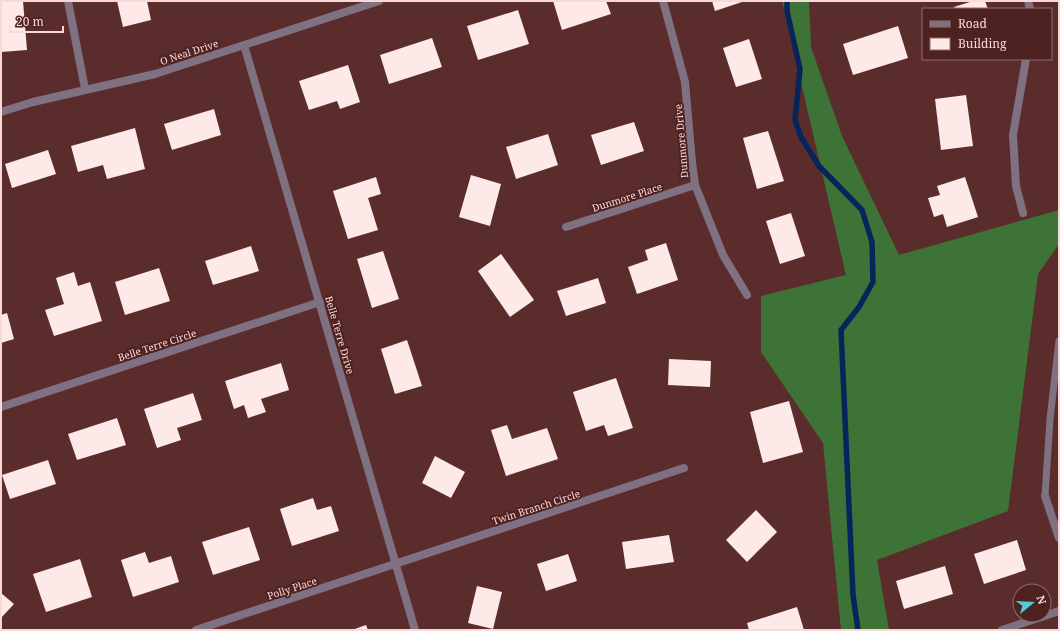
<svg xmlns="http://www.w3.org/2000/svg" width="1060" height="631" font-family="'Noto Serif',serif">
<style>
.forest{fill:#3e7338}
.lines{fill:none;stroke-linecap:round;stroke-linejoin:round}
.stream{stroke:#07245b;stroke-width:5.5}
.building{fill:#fde9e8}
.lane{stroke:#807182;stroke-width:7}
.street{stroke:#807182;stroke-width:8}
.labels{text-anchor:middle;stroke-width:4;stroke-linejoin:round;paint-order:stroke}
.street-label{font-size:10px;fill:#f8d9d7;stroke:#4f2222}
</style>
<rect width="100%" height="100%" fill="#5b2c2c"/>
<!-- forest -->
<polygon class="forest" points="782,1 809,1 811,47 842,136 899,255 1059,210 1059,244 1038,274 1008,511 877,560 889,630 841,630 823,443 761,352 761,296 846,275"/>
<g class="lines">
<!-- stream -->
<polyline class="stream" points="787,1 787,11 800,69 795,120 801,137 819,166 862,210 872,242 873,282 859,307 841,330 853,595 858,630"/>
</g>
<!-- building -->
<g class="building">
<polygon points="1,1 23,1 27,50 1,52"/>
<polygon points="117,1 147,1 151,20 123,27"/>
<polygon points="553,1 606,1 611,14 562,30"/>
<polygon points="712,1 745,1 715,11"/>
<polygon points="973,1 985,1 988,9 955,9 954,7"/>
<polygon points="518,10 529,44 478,60 467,26"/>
<polygon points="898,26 908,58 853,75 843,44"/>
<polygon points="432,38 442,67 389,84 380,55"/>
<polygon points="749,39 762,79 736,87 723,48"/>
<polygon points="348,65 360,102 340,109 337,101 309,110 299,81"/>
<polygon points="966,95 973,146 941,150 935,99"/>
<polygon points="214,109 221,135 172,150 164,124"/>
<polygon points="634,122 644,151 601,165 591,135"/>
<polygon points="135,128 145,169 107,179 103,165 78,172 71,146"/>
<polygon points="768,131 784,181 757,189 743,138"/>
<polygon points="548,134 558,165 516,179 506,147"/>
<polygon points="48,150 56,174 12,188 5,164"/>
<polygon points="471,175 501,184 490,226 459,217"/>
<polygon points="376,177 381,194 368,198 378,230 348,239 333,191"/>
<polygon points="965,177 978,217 947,227 943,214 934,217 928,198 940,195 937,186"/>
<polygon points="791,213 805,256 780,264 766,221"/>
<polygon points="666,243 678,280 637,294 628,267 648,260 645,250"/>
<polygon points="251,246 259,271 213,285 205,261"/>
<polygon points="383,251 399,299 372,308 357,259"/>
<polygon points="501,254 534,300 510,317 478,271"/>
<polygon points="159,268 170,301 125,315 115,282"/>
<polygon points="74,272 78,286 90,282 102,321 54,336 45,310 64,304 56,278"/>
<polygon points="598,278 606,303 566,316 557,291"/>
<polygon points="7,313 14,339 1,343 1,315"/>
<polygon points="407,340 422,386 395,394 381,349"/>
<polygon points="669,359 711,361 710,387 668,385"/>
<polygon points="281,363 289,390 261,399 266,412 248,418 244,405 234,409 225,381"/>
<polygon points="616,378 633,428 608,436 604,425 586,431 573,392"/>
<polygon points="193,393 202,420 177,428 181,440 157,448 144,409"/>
<polygon points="789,401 803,452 763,463 750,412"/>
<polygon points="117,418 126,445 77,460 68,434"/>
<polygon points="507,425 512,439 547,428 558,459 506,476 491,430"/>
<polygon points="435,456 465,472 451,498 422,483"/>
<polygon points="48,460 56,484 10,499 2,475"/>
<polygon points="313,498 317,510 331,506 339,531 292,546 280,509"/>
<polygon points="756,510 777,532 747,562 726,540"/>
<polygon points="249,527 260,560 213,575 202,542"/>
<polygon points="669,535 674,562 626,569 622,542"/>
<polygon points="1017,540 1026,570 984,584 974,554"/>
<polygon points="145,552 149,563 171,556 179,582 133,597 121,560"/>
<polygon points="568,554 577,581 546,591 537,564"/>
<polygon points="80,559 92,597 46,612 33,574"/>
<polygon points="945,566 953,594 904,609 896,581"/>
<polygon points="477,586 502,592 493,629 468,623"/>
<polygon points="1,593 14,604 1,618"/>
<polygon points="797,607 804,630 749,630 747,623"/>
<polygon points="366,625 368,630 352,630"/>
</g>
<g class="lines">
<!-- lane -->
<polyline class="lane" points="1045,496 1050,419 1059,341"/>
<!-- street -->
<g class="street">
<polyline points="68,1 85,89"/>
<polyline points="663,1 685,82 692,162 695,185 723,255 747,295"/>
<polyline points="1028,1 1030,9"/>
<polyline points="244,45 415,630"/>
<polyline points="1,112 33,102 155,74 379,1"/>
<polyline points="1023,213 1016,186 1013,135 1026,59"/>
<polyline points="566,227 695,185"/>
<polyline points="1,407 320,302"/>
<polyline points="1045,496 1059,538"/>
<polyline points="196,630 684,468"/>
<polyline points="1002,630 1059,611"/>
</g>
</g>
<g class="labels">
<!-- street labels -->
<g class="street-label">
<text transform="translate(189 52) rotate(-18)" y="4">O Neal Drive</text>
<text transform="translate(681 141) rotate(-95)" y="4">Dunmore Drive</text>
<text transform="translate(627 197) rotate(-18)" y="4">Dunmore Place</text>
<text transform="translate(340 335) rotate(74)" y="4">Belle Terre Drive</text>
<text transform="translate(157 345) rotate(-18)" y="4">Belle Terre Circle</text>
<text transform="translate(536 507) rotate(-18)" y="4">Twin Branch Circle</text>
<text transform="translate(292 588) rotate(-18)" y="4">Polly Place</text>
</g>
</g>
<!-- border -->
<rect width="1060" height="631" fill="none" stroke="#f8d9d7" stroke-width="4"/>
<!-- legend -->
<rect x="922" y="8" width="130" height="52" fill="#4f2222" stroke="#936b6a"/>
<rect x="930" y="21" width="20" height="6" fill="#807182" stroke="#936b6a"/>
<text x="958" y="28" font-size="12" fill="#f8d9d7">Road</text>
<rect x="930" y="38" width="20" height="12" fill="#fde9e8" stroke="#936b6a"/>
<text x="958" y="48" font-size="12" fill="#f8d9d7">Building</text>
<!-- north arrow -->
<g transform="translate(1032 603) rotate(72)"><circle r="19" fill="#4f2222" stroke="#936b6a"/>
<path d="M0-3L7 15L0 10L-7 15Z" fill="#51ccd4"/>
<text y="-6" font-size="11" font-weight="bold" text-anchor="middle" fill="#f8d9d7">N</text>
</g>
<!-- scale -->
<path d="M10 26v6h53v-6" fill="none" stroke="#f8d9d7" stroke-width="2"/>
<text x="16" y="26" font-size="12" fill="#f8d9d7" stroke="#4f2222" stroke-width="3" paint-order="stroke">20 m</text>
</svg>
